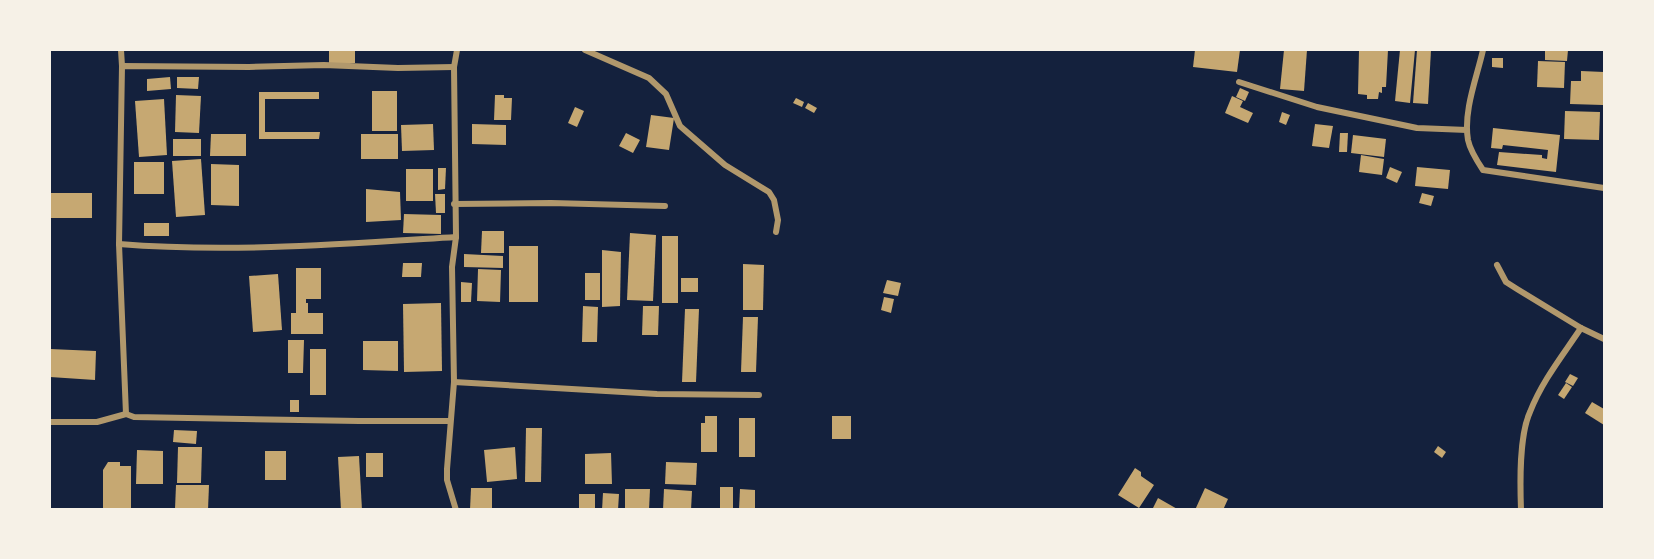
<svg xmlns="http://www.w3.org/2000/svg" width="1654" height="559" font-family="Montserrat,sans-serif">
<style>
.building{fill:#c6a872}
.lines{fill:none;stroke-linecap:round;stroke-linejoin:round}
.minor{stroke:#b1986c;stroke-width:6}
</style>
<rect width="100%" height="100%" fill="#14213d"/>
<!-- building -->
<g class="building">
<polygon points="329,50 355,50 355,63 329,64"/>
<polygon points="1195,50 1240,50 1237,72 1193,67"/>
<polygon points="1284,50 1307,50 1304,91 1280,89"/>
<polygon points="1359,50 1388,50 1386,87 1382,87 1382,93 1379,92 1378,99 1367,99 1367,95 1358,94"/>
<polygon points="1400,50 1415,50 1410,103 1395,101"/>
<polygon points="1417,50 1431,50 1428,104 1413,103"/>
<polygon points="1545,50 1568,50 1567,61 1545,60"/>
<polygon points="1492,58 1503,58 1503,68 1492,67"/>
<polygon points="1538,61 1565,62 1564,88 1537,87"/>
<polygon points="1581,71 1604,72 1603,105 1570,104 1571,81 1581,81"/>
<polygon points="170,77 171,89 147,91 147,79"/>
<polygon points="177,77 199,77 198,89 177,88"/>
<polygon points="1240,88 1249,92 1245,101 1236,97"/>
<rect x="372" y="91" width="25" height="40"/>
<polygon points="259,92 319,92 319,99 265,99 265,132 320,132 319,139 259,139"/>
<polygon points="176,95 201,96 199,133 175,132"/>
<polygon points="495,95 504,95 504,98 512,98 511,120 494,120"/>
<polygon points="1232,96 1243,101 1240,107 1253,113 1248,123 1225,113"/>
<polygon points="796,98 804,102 802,107 793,103"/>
<polygon points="164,99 167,155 139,157 135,101"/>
<polygon points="808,103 817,108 814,113 805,108"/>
<polygon points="575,107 584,111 577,127 568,123"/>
<polygon points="1565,111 1600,112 1599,140 1564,139"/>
<polygon points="1282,112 1290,115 1286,125 1279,122"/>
<polygon points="651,115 674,118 669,150 646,147"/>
<polygon points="433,124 434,150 402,151 401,125"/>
<polygon points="472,124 506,125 506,145 472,144"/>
<polygon points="1315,124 1333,126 1329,148 1312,146"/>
<polygon points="1493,128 1560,135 1556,172 1497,165 1499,152 1542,155 1542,158 1547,159 1548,150 1503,145 1502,149 1491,148"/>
<polygon points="626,133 640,140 633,153 619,146"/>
<polygon points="1340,133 1348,133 1347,152 1339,152"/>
<polygon points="211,134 246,134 246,156 210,156"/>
<rect x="361" y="134" width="37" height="25"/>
<polygon points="1353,135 1386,139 1384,157 1351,153"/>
<rect x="173" y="139" width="28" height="17"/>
<polygon points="1361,155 1384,159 1382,175 1359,172"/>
<polygon points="201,159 205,215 176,217 172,161"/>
<rect x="134" y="162" width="30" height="32"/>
<polygon points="211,164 239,165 239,206 211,205"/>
<polygon points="1390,167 1402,172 1397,183 1386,178"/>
<polygon points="1417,167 1450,170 1448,189 1415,186"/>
<polygon points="438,168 446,168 445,189 438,190"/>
<rect x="406" y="169" width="27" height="32"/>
<polygon points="366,189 400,192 401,220 366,222"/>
<rect x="50" y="193" width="42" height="25"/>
<polygon points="1422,193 1434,196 1431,206 1419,203"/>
<polygon points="435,194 445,194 445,213 436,213"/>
<polygon points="404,214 441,215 441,234 403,233"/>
<rect x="144" y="223" width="25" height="13"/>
<polygon points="482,231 504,231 504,253 481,253"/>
<polygon points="630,233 656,235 653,301 627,300"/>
<rect x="662" y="236" width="16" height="67"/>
<rect x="509" y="246" width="29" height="56"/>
<polygon points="602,250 621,252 620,306 602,307"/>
<polygon points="464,254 503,256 503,268 464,267"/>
<polygon points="403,263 422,263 421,277 402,277"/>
<polygon points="743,264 764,265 763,310 743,310"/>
<polygon points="296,268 321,268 321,299 306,299 306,303 308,303 308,313 323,313 323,334 291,334 291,313 296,313"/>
<polygon points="478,269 501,270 500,302 477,301"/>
<rect x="585" y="273" width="15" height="27"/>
<polygon points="278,274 282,330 253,332 249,276"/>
<rect x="681" y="278" width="17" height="14"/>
<polygon points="887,280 901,283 898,296 883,293"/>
<polygon points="461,282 472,283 471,302 461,302"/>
<polygon points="884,297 894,299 891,313 881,310"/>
<polygon points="441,303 442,371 404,372 403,304"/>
<polygon points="583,306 598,307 597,342 582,342"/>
<polygon points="643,306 659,306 658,335 642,335"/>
<polygon points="685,309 699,309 696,382 682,382"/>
<polygon points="743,317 758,317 756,372 741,372"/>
<polygon points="288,340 304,340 303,373 288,373"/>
<polygon points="363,341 398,341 398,371 363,370"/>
<polygon points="50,349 96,351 95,380 50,377"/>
<rect x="310" y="349" width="16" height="46"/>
<polygon points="1570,374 1578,378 1573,386 1565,382"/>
<polygon points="1566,383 1572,387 1564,399 1558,395"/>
<rect x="290" y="400" width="9" height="12"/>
<polygon points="1592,402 1604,409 1604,425 1585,413"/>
<polygon points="705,416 717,416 717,452 701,452 701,423 705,423"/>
<rect x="832" y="416" width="19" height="23"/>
<rect x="739" y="418" width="16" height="39"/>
<polygon points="526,428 542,428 541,482 525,482"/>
<polygon points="174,430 197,431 196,444 173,442"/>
<polygon points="1438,446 1446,452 1442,458 1434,452"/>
<polygon points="178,447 202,447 201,483 177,483"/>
<polygon points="515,447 517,479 487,482 484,450"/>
<polygon points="137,450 163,451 163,484 136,484"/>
<rect x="265" y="451" width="21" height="29"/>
<rect x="366" y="453" width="17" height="24"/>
<polygon points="611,453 612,484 585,484 585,454"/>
<polygon points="359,456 362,510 341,510 338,457"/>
<polygon points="108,462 120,462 120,466 131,466 131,510 103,510 103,470"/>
<polygon points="666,462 697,463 696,485 665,484"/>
<polygon points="1135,468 1141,472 1141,476 1154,485 1139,508 1118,495"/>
<polygon points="176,485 209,485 208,510 175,509"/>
<rect x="720" y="487" width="13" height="23"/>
<polygon points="471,488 492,488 492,510 470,510"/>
<polygon points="1205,488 1228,499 1223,510 1195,510"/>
<polygon points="625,489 650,489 649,510 625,510"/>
<polygon points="664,489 692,491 691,510 663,510"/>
<polygon points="740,489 755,490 755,510 739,510"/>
<polygon points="603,493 619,494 618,510 602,510"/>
<rect x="579" y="494" width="16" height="16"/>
<polygon points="1158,498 1179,510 1152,510"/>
</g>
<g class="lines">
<!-- minor -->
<g class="minor">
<polyline points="121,50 122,66"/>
<polyline points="585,50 649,78 666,94 680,126 725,165 769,192 774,200 778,220 776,232"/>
<path d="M1483,50C1477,77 1463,111 1468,140C1470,150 1477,161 1483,170L1604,188"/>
<polyline points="1239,82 1317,107 1417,128 1467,130"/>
<polyline points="454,204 551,203 665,206"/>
<path d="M119,244C231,253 344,244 456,237"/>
<polyline points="1497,265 1506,282 1517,289 1581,328 1604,339"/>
<polyline points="454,382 657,394 759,395"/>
<polyline points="126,414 119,244 122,66 249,67 324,65 398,68 454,67"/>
<polyline points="50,422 97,422 126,414 134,417 359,421 450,421"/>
<polyline points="456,510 447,480 447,469 454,382 452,267 456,237 454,67 457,50"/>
<path d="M1521,510C1520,482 1519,436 1530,412C1542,381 1563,355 1581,328"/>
</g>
</g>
<!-- border -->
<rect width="1654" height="559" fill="none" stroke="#f6f1e7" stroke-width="102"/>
</svg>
